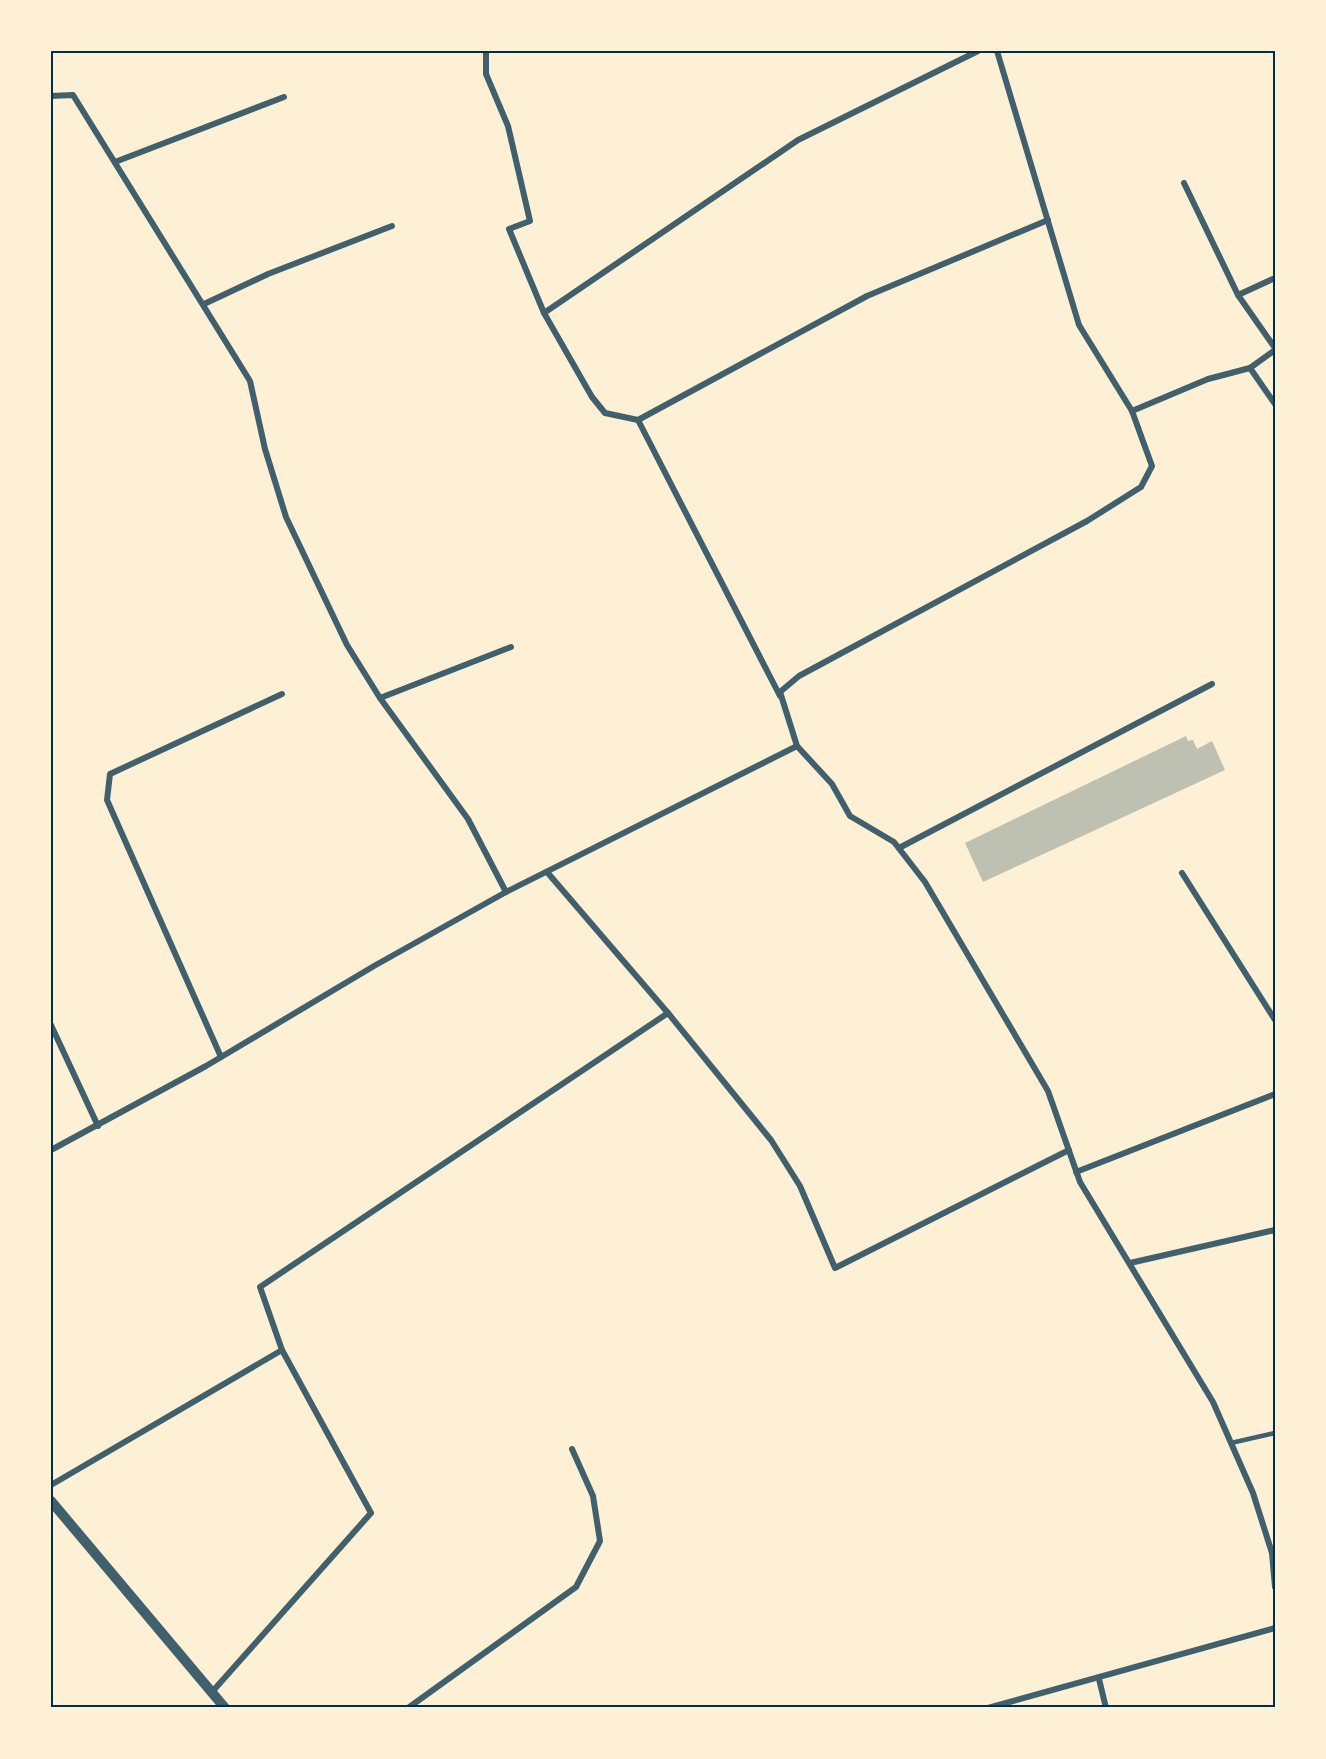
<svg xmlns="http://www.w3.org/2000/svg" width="1326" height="1759" font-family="Raleway,sans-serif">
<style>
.building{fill:#bec0b2}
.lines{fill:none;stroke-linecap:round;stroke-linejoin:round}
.service{stroke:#3f606c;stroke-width:4.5}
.minor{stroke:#3f606c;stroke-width:6}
.tertiary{stroke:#3f606c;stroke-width:10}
.neatline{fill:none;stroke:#003049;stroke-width:2}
</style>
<rect width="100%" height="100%" fill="#fdf0d5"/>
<!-- building -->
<polygon class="building" points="1186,736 1188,741 1193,740 1197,749 1212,741 1225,770 983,882 965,843"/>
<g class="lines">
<!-- service -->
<polyline class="service" points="1231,1443 1275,1433"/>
<!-- minor -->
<g class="minor">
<polyline points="486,51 486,74 508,126 530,221 509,229 544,313 592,397 605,413 638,420 780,696"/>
<polyline points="51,96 73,95 250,381 265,449 286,517 347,645 380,698 468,819 506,892"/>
<polyline points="115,162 284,97"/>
<polyline points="1184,183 1238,295"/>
<polyline points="1275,278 1238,295 1275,348"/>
<polyline points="204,304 268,274 392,226"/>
<polyline points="544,313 798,140 978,51"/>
<polyline points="1275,350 1250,368 1275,404"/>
<polyline points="1132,411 1208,379 1250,368"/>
<polyline points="638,420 867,296 1048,220"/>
<polyline points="380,698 511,647"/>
<polyline points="797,746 780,692 799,676 1087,521 1141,487 1152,466 1132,411 1079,325 997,51"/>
<polyline points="899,848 1212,684"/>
<polyline points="1182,873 1275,1020"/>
<polyline points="668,1013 771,1140 800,1186 835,1268 1069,1150"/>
<polyline points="51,1025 98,1126"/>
<polyline points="221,1057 107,800 110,774 282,694"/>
<polyline points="51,1150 206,1066 374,966 506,892 797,746 832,784 850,816 894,842 925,882 1048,1091 1080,1182 1213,1402 1253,1493 1272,1553 1275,1587"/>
<polyline points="1076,1172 1275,1094"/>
<polyline points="1130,1263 1275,1230"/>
<polyline points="51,1485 282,1350 260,1287 668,1013 547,872"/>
<polyline points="1099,1679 1106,1708"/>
<polyline points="212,1692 371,1513 282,1350"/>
<polyline points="408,1708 576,1587 600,1541 593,1496 572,1449"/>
<polyline points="988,1708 1275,1628"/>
</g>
<!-- tertiary -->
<polyline class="tertiary" points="51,1501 225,1708"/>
</g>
<!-- border -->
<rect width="1326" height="1759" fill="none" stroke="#fdf0d5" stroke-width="105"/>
<rect x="52" y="52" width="1222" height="1654" class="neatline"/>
</svg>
